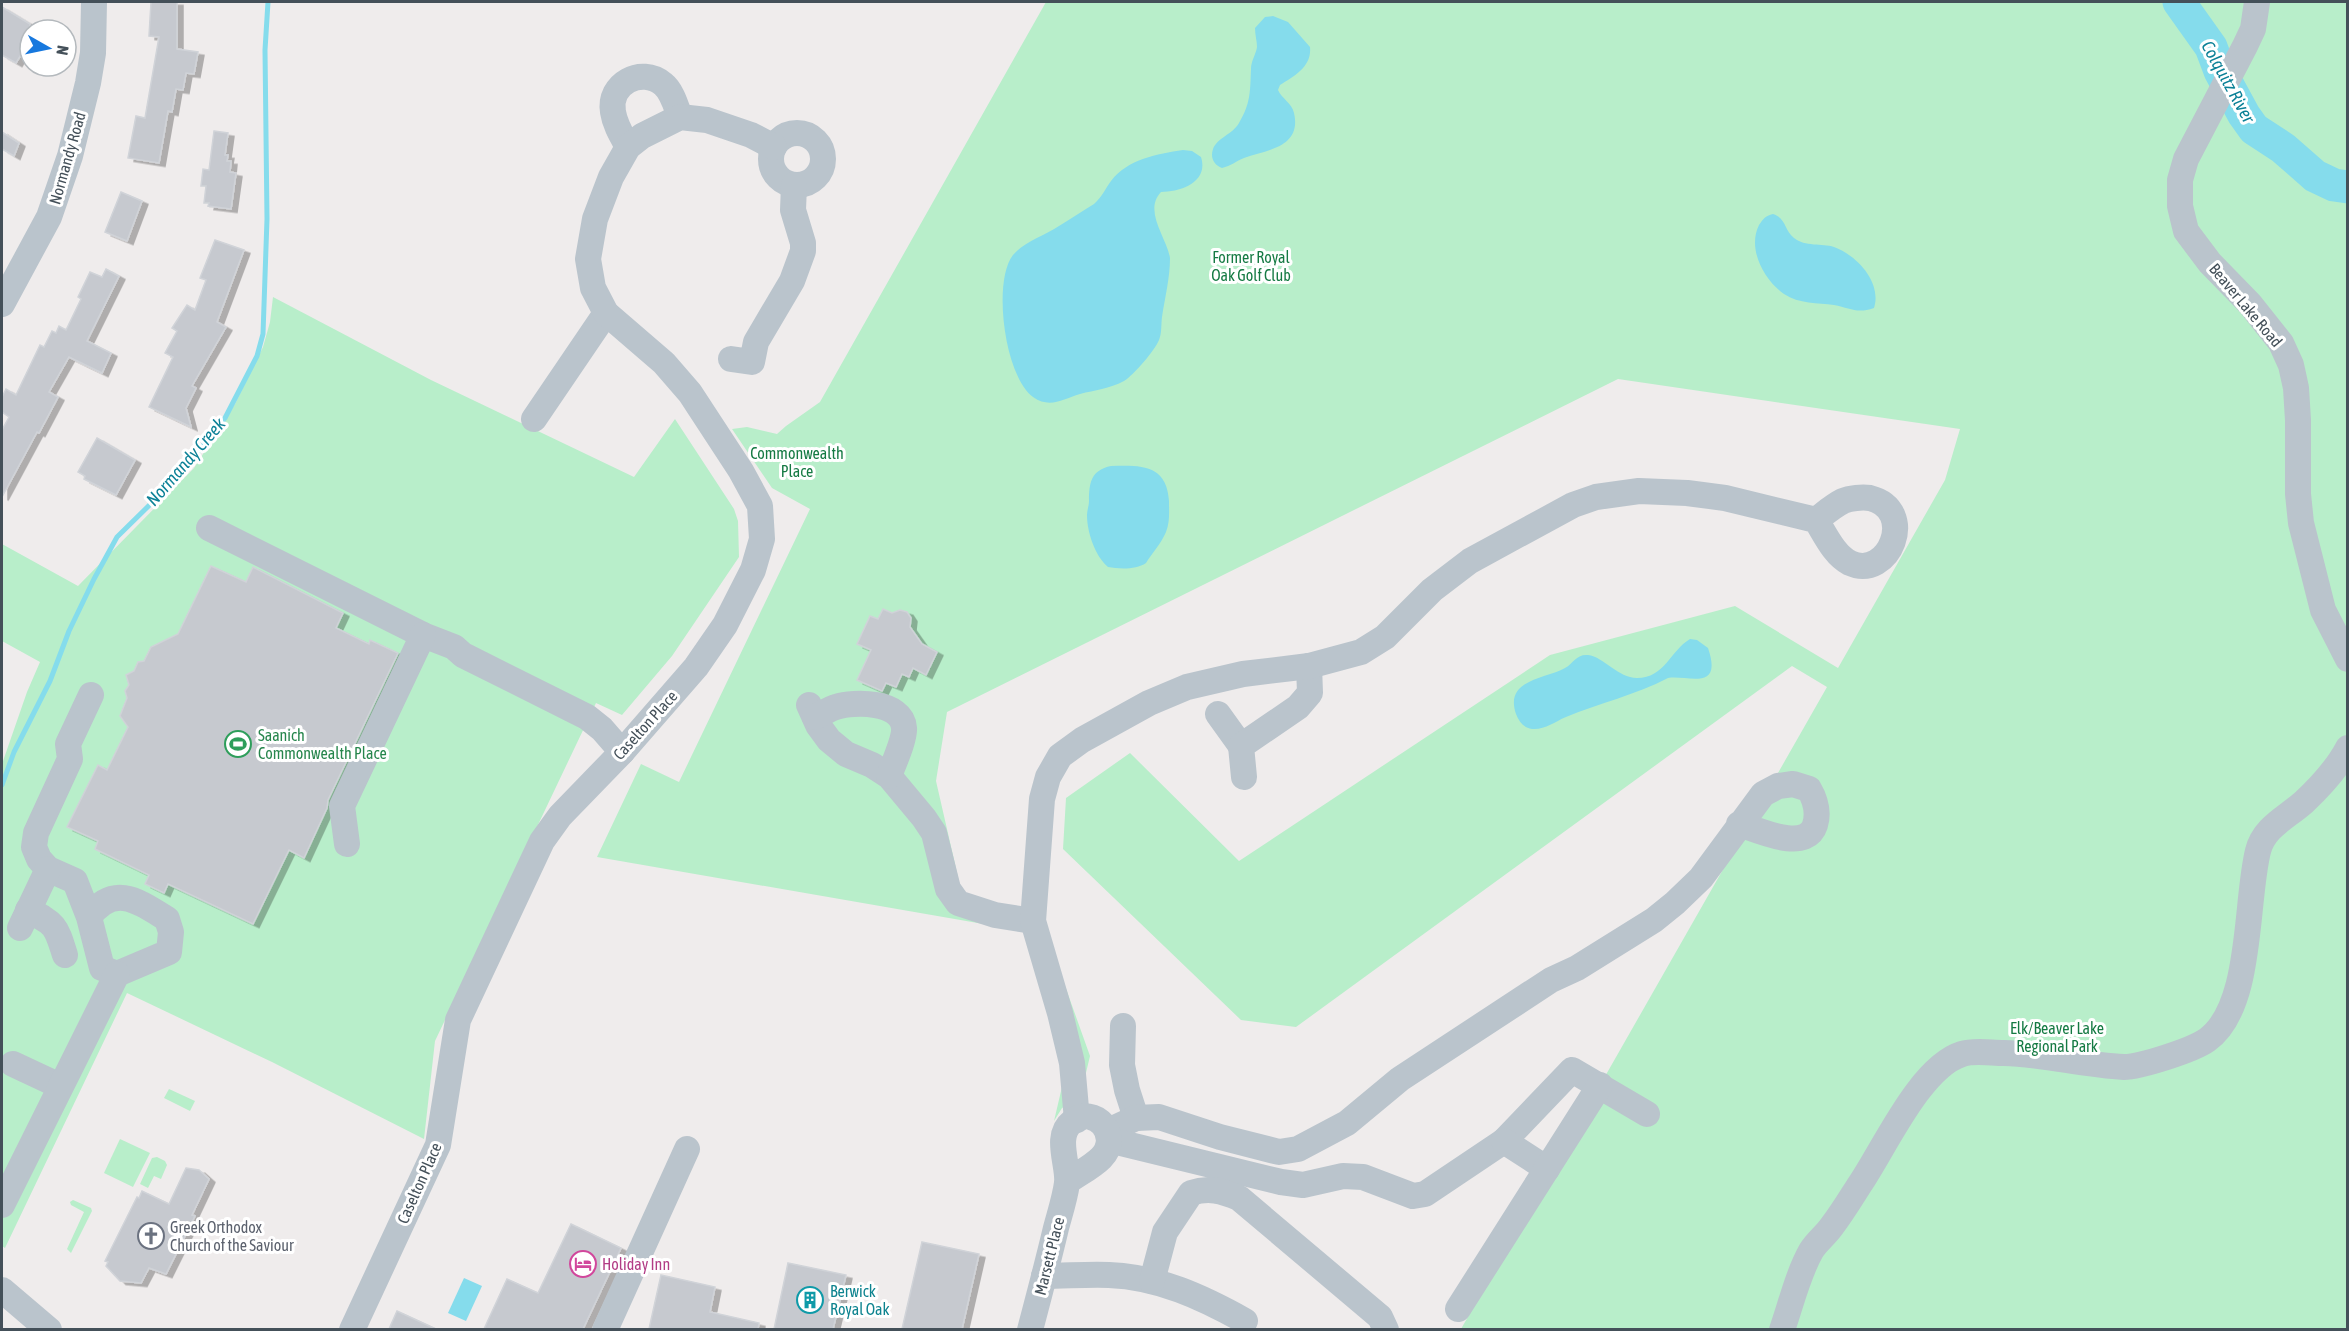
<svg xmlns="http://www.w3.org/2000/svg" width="2349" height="1331" font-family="'Asap Condensed',sans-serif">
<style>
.green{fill:#b8eeca}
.water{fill:#85dcec}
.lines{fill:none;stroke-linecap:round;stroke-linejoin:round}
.stream{stroke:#85dcec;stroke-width:5}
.river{stroke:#85dcec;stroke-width:33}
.building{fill:#c6c9cf;stroke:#d0d3d8;stroke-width:1.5;filter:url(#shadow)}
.minor{stroke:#bac4cc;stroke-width:26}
.labels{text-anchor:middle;stroke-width:6;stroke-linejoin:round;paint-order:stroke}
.street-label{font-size:16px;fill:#445059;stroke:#fff}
.park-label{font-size:16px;fill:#157a43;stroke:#fff}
.leisure-label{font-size:16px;fill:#27864d;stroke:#fff;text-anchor:start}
.worship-label{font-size:16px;fill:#5b616d;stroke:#fff;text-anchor:start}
.hotel-label{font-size:16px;fill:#b23c85;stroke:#fff;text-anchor:start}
.culture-label{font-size:16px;fill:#0d838f;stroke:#fff;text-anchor:start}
.water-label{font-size:18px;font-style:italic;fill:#0c8197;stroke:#fff}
</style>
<defs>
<filter id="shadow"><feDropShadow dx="6" dy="3.5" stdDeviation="0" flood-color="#0004"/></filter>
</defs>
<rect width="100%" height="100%" fill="#efecec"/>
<!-- green -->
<g class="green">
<polygon points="1046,2 2347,2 2347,1329 1461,1329 1827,687 1792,666 1296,1027 1241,1020 1063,849 1066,798 1130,753 1239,861 1550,655 1735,606 1838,668 1945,480 1960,429 1618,379 947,712 936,781 963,899 1039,913 1090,1056 1080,1098 1062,1108 1054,1121 1069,1057 1024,931 597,857 641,764 679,782 810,509 772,488 732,429 747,427 777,434 786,426 820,402"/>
<polygon points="273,297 431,380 634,477 675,419 734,509 738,521 739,557 672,656 622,715 596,703 435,1041 424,1139 272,1062 127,993 5,1248 2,1246 2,764 27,692 40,662 2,641 2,544 78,586 194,468 235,404 263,347 270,322"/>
<polygon points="169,1089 195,1101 190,1111 164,1098"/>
<polygon points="120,1139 150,1153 133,1187 104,1173"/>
<polygon points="157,1157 165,1161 167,1165 161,1179 154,1176 148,1188 140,1184 152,1158"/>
<polygon points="73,1200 91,1208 92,1211 71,1253 67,1249 84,1212 71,1205 70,1202"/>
</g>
<!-- water -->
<g class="water">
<path d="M1273,16L1288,22L1310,47C1312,67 1294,76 1280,85L1278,90C1282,99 1292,103 1294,113C1302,148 1266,150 1244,158C1236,161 1231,166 1222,168C1214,165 1210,158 1213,149C1217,138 1233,134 1239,123C1251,103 1250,91 1251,69C1251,61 1256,54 1257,47C1257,41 1255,35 1255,28L1265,17Z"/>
<path d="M1183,150L1192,151L1201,157C1209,182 1181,192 1161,192C1143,211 1167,238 1170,258C1170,278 1165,297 1162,317C1161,324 1162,333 1159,340C1155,350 1134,375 1124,381C1109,389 1095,390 1080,394C1063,399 1050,409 1033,397C1005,377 992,282 1013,255C1025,241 1044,236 1059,226C1071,219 1082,211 1094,204C1102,197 1105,189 1111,181C1128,159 1157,154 1183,150Z"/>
<path d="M1773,214C1786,218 1784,230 1794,238C1805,247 1822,243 1834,247C1858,256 1882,283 1874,308C1857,314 1850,308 1834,305C1818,303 1799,304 1784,294C1764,280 1747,249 1759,225C1763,219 1765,216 1773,214Z"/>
<path d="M1111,466C1140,465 1167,464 1169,501C1169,512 1170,522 1166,532C1161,544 1152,553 1146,563C1136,570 1119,569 1108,567C1095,556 1087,532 1087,515C1087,510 1089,506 1089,501C1089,483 1091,470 1111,466Z"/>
<path d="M1690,639L1697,640L1708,648C1723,692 1688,675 1668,678C1636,695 1599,703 1566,717C1554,722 1545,730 1532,729C1524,728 1519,722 1516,714C1504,679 1546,679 1565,668C1574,663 1576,654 1588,655C1604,657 1618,678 1637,678C1665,678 1670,651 1690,639Z"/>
<polygon points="464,1278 482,1286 466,1321 448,1313"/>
</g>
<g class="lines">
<!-- stream -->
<polyline class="stream" points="2,785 14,752 50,681 69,631 94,579 117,537 177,478 225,418 257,356 263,334 267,219 265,50 268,2"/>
<!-- river -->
<polyline class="river" points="2179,2 2211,47 2220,71 2244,115 2254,129 2283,148 2315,176 2334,185 2348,187"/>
</g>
<!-- building -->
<g class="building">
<polygon points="151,2 177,2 177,49 198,52 194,74 186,73 183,90 176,89 172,112 168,111 159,163 128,158 136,116 145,118 159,37 149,36"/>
<polygon points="2,7 30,24 30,58 22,53 16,63 2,55"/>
<polygon points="214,131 228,133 225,155 228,155 227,161 231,161 230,172 236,173 231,209 208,206 209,203 204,203 206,186 201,186 203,169 209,170"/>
<polygon points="2,132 19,143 14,156 2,149"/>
<polygon points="121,192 142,201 127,241 105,232"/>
<polygon points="215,240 244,250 217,322 226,327 192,386 196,388 186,408 191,427 149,407 173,357 165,353 177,331 172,328 187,305 195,310 206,280 200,278"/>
<polygon points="106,269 119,276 87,341 111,353 102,373 69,357 49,392 58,397 39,433 37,432 2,497 2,430 9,417 2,412 2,397 6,389 16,395 40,345 44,347 52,331 56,333 59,326 66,330 81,299 78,297 90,272 102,277"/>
<polygon points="97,438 135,460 116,495 84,479 85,476 78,472"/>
<polygon points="211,566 246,582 253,567 343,613 336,628 369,644 370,640 398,653 328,800 327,808 304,858 289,850 253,924 168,884 164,893 145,884 149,875 95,849 98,841 67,827 98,765 107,770 128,727 120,716 127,698 125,691 129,685 126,675 134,671 138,662 144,661 151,647 178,634"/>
<polygon points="883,609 892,613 900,610 907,612 911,618 910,627 922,644 937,652 926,675 913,668 909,677 902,674 896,687 886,683 882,691 857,680 871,650 857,644 870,616 878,619"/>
<polygon points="186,1168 199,1170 209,1179 192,1215 195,1216 166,1274 149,1268 141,1283 120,1281 106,1266 108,1262 105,1261 137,1197 139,1198 142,1191 169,1204"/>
<polygon points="571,1224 621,1248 583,1329 484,1329 507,1279 538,1293"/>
<polygon points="922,1242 979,1254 962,1329 902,1329"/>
<polygon points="788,1263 846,1275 833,1329 774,1329"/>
<polygon points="661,1275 715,1287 710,1312 759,1323 758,1329 649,1329"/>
<polygon points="397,1311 436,1329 389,1329"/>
</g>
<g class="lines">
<!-- minor -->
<g class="minor">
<polyline points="2257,2 2253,29 2245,46 2186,159 2180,180 2180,206 2186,231 2210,263 2250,304 2281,343 2291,365 2296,388 2298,420 2298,494 2301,523 2323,610 2348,659"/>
<circle cx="797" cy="159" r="26"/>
<path d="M628,147C622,136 615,125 613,112C608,84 641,66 663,84C672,91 676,106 680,117"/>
<polyline points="2,304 49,217 70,156 88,83 93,53 94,2"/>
<polyline points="731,359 752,362 756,342 792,281 803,251 803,243 793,210 794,185"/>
<polyline points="534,419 606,313"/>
<polyline points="209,528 423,635 454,647 463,655 587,717 602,729 622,752"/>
<polyline points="809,705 818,725 829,740 846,754 872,765 889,776 924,818 934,833 948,889 958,903 995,915 1033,921"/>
<polyline points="1218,714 1241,746"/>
<path d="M815,717C822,714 829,709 836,707C854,701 902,701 904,728C905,739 893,765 889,776"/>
<polyline points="1244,777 1241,746 1298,707 1310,693 1309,666"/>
<polyline points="347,844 342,806 423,635"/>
<path d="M28,910C56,924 56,926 65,955"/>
<path d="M89,917C114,883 138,901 167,919L171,932L169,952L117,974L102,968L89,917L75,881L48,869L39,859L34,847L36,833L70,759L68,744L91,695"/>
<polyline points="20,928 48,869"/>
<polyline points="1123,1026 1122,1065 1127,1090 1136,1118"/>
<polyline points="13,1064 60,1086"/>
<path d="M1077,1120L1072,1063L1060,1013L1033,921L1042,799L1048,777L1060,756L1082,740L1149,703L1187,687L1243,674L1309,666L1361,652L1385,637L1432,590L1470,561L1573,505L1596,497L1639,491L1687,493L1725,498L1816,520C1825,534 1834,555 1850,563C1889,581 1918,510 1870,498C1862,497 1850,498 1843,501C1833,506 1824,514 1816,520"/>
<path d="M1108,1131L1136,1118L1159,1117L1220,1137L1279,1152L1298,1149L1347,1123L1400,1079L1551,980L1577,968L1654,920L1675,903L1701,878L1763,794L1778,786L1793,784L1809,789C1816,801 1819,812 1815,825C1806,853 1758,830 1739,824"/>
<polyline points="1109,1140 1281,1182 1303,1185 1343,1176 1363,1177 1413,1196 1425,1194 1504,1141 1572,1070 1647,1114"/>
<polyline points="1504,1141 1547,1169"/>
<polyline points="2,1205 117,974"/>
<path d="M1044,1276C1066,1276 1088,1274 1109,1275C1159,1277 1202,1297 1245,1321"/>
<path d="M1152,1281L1165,1232L1191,1193C1209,1187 1222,1191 1239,1198L1380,1317L1386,1330"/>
<polyline points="2,1290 49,1330"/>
<polyline points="1458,1309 1600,1085"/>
<polyline points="352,1330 438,1145 458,1020 542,841 560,816 622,752 696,667 725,625 753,570 762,539 760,506 741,471 690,393 664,363 606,313 593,288 588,259 595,219 611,177 628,147 642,136 680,117 707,120 751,135 774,147"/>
<polyline points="605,1330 687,1149"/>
<path d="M1030,1330C1039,1296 1048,1262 1056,1228C1060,1213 1065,1198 1067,1183C1069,1165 1054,1136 1072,1122C1094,1103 1123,1136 1101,1158C1092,1167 1078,1174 1067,1182"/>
<path d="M1782,1330C1791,1304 1798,1274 1811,1251C1816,1242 1826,1235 1832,1226C1842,1213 1851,1198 1860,1184C1884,1149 1920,1067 1962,1054C1974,1050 1991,1053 2004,1053C2044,1054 2083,1065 2124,1067C2140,1067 2193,1050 2207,1040C2253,1007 2245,903 2258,851C2264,827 2286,818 2304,802C2321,786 2337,769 2348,748"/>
</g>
</g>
<!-- icons -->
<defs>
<symbol id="stadium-ring" viewBox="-11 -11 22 22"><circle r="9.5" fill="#fff" stroke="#2e9e5b" stroke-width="1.5"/><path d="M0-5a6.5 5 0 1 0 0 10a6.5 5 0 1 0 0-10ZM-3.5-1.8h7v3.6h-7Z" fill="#2e9e5b"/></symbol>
<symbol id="church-ring" viewBox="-11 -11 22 22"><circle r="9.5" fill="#fff" stroke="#6b7280" stroke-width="1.5"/><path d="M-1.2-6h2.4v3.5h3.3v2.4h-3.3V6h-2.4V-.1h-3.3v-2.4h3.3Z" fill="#6b7280"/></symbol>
<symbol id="hotel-ring" viewBox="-11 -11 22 22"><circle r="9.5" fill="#fff" stroke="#d1479c" stroke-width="1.5"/><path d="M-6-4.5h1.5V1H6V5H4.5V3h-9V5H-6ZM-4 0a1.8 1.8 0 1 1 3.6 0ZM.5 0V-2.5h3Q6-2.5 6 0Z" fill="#d1479c"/></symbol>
<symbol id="building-ring" viewBox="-11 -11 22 22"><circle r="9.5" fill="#fff" stroke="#0f9aa8" stroke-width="1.5"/><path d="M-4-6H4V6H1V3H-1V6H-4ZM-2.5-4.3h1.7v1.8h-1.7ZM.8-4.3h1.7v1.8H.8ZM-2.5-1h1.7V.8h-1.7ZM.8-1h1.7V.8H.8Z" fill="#0f9aa8"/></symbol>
</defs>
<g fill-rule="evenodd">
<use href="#stadium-ring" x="223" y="729" width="30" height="30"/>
<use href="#church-ring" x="136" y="1221" width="30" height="30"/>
<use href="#hotel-ring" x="568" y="1249" width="30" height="30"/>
<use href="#building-ring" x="795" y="1285" width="30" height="30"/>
</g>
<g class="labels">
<!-- street labels -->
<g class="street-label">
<text transform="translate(67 158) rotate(-74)" y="6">Normandy Road</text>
<text transform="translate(2246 305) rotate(50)" y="6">Beaver Lake Road</text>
<text transform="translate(645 725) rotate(-48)" y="6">Caselton Place</text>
<text transform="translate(419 1183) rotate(-66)" y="6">Caselton Place</text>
<text transform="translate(1049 1256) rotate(-76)" y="6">Marsett Place</text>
</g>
<!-- park labels -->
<g class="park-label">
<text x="1251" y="263">Former Royal<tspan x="1251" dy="18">Oak Golf Club</tspan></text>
<text x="797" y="459">Commonwealth<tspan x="797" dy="18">Place</tspan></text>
<text x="2057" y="1034">Elk/Beaver Lake<tspan x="2057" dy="18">Regional Park</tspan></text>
</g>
<!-- leisure labels -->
<g class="leisure-label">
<text x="258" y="741">Saanich<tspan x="258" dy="18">Commonwealth Place</tspan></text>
</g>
<!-- worship labels -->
<g class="worship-label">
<text x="170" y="1233">Greek Orthodox<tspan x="170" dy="18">Church of the Saviour</tspan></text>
</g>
<!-- hotel labels -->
<g class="hotel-label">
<text x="602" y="1270">Holiday Inn</text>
</g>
<!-- culture labels -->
<g class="culture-label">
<text x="830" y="1297">Berwick<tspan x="830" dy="18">Royal Oak</tspan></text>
</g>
<!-- water labels -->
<g class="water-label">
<text transform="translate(2228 82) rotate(61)" y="6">Colquitz River</text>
<text transform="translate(186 462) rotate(-49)" y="6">Normandy Creek</text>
</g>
</g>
<!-- border -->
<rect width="2349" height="1331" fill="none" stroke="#445059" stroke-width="6"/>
<!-- north arrow -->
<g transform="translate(48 48) rotate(99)"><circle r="28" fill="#ffffff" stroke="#b4b9bd" stroke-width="1.5"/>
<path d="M0-4.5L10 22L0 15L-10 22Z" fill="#1778de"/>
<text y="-9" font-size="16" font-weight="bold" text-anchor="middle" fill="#445059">N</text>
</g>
</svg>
